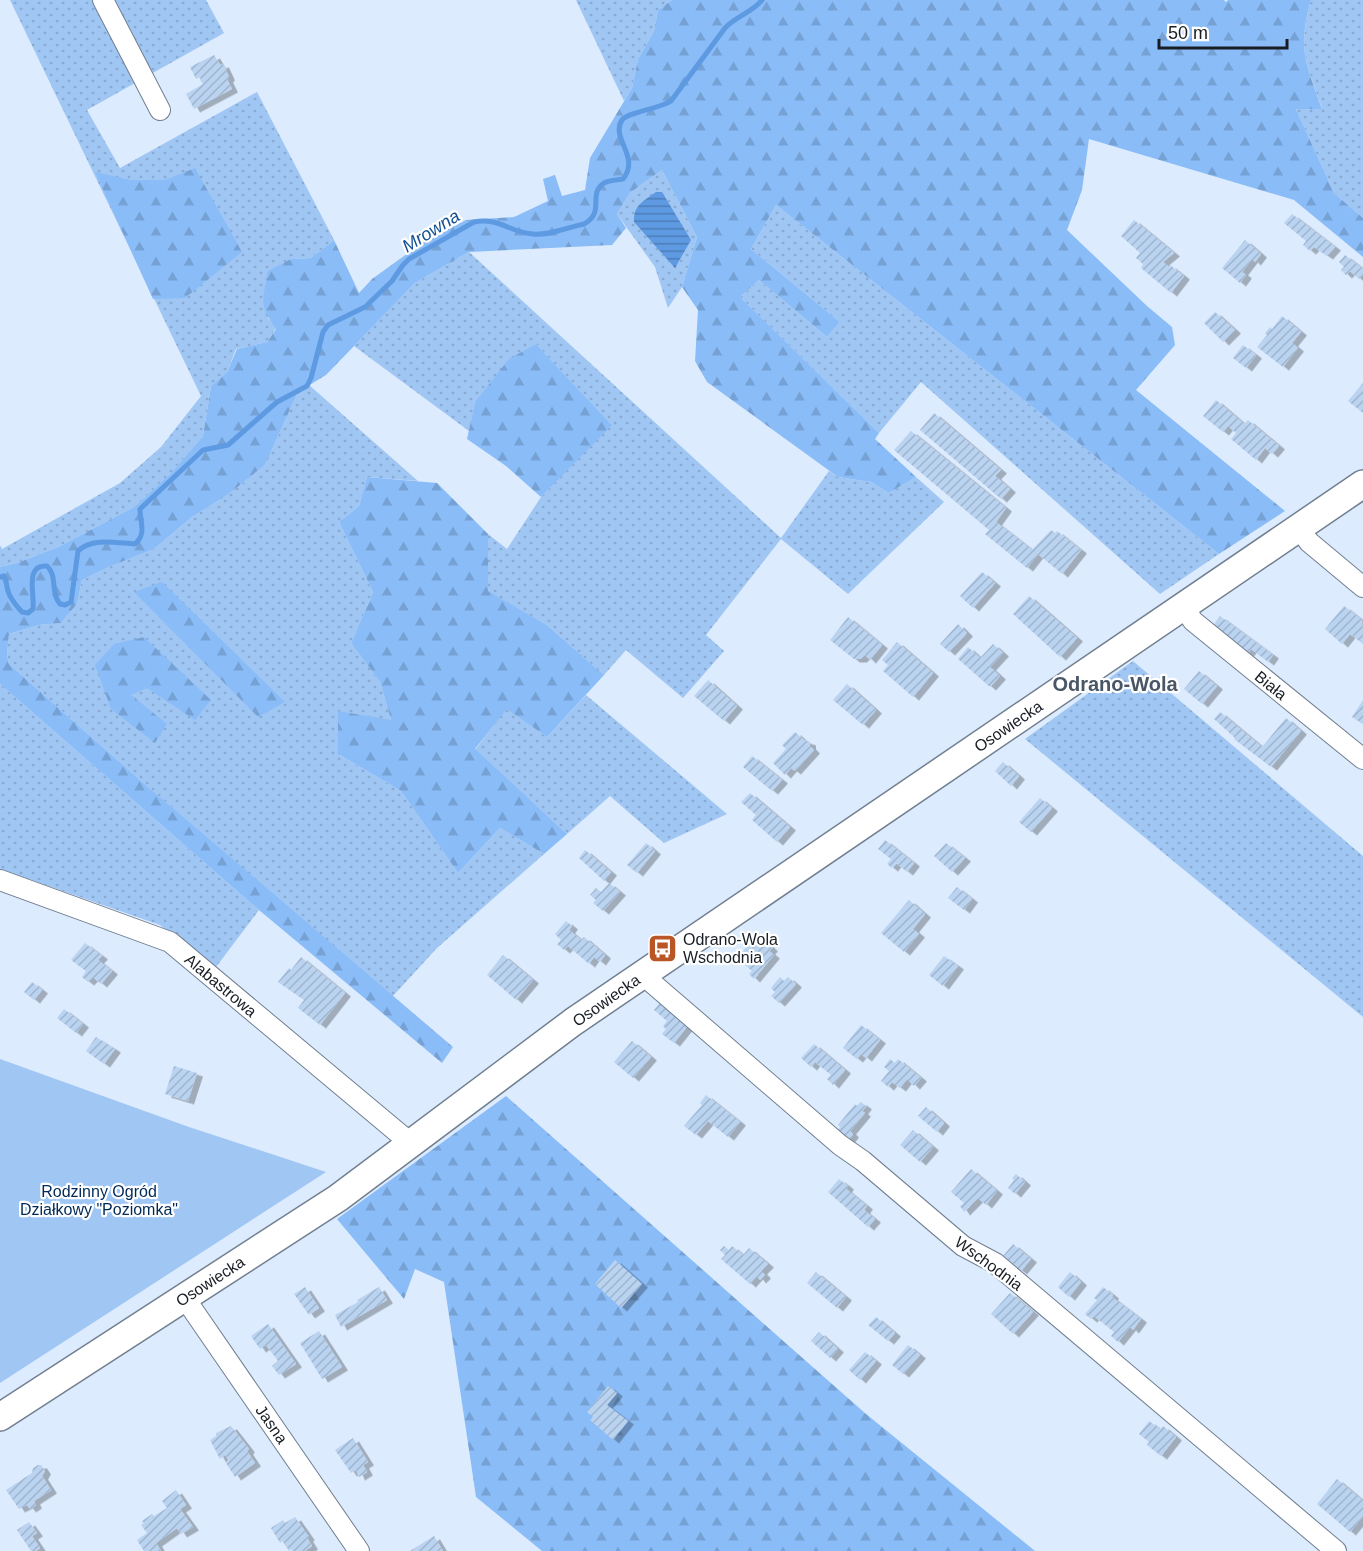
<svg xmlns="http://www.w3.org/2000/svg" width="1363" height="1551" font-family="Helvetica,sans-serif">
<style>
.grass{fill:url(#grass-dots)}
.forest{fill:url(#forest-firs)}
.garden{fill:#a0c6f4}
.water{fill:url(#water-rules)}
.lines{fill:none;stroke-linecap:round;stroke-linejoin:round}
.stream{stroke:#5d9ae2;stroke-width:5}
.building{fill:url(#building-hatch);filter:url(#shadow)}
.street-casing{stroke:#717f90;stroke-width:22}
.secondary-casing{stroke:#717f90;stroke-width:30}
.street{stroke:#fff;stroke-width:20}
.secondary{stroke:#fff;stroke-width:27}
.labels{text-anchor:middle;stroke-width:4.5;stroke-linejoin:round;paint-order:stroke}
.street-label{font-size:16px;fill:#181d24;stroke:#fff}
.poi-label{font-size:16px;fill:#181d24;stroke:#fff;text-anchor:start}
.park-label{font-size:16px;fill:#002955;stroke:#fff}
.water-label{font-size:18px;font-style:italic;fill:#105192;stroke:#fff}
.quarter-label{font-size:20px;font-weight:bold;fill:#495666;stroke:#fff}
</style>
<defs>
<pattern id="grass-dots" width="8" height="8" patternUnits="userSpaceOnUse" patternTransform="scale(1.5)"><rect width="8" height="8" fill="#a0c6f4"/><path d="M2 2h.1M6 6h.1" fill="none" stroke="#89aad1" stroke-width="1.8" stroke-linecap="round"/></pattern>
<pattern id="forest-firs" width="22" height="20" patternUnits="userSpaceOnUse" patternTransform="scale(1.5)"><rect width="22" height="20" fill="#8abcf7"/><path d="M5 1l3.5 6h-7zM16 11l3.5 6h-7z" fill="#76a1d4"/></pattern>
<pattern id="water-rules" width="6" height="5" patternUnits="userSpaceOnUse" patternTransform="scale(1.5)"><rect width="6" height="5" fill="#5d9ae2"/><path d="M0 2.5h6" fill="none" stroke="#4c7db7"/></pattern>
<pattern id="building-hatch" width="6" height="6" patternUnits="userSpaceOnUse" patternTransform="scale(1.5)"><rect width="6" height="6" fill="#bad3f1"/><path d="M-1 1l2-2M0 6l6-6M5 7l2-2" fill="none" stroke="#9fb5ce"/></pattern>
<filter id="shadow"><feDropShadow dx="6" dy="3.5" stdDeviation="0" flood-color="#0004"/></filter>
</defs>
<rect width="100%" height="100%" fill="#dcebfe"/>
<!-- grass -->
<g class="grass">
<polygon points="10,0 206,0 224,33 87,110 120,168 257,92 334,240 311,258 291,259 268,318 276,328 267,342 236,349 227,372 211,386 203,436 170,474 134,507 58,547 17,563 0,567 0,545 2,549 120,483 161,447 201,396"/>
<polygon points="576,0 672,0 658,10 654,31 638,59 632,88 624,101"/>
<path d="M1311,0H1363V218L1334,193L1296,109L1322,108C1306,63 1297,49 1311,0Z"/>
<polygon points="662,170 697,237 682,287 668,308 655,267 617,214 630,193"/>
<polygon points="776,205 1219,554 1160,594 921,382 879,433 740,297 759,280 827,337 840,322 751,249"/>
<polygon points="469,252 781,538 829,471 838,477 871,482 889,493 916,477 944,502 848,594 781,539 706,635 724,651 683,698 626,650 604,675 547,625 487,591 488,534 507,549 541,497 611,424 536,344 475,402 469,431 354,346 415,283"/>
<polygon points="309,385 418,481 367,477 359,506 339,522 373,592 351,643 380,682 391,720 338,754 401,791 458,873 500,828 544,854 437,948 392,997 140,780 9,664 7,655 9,634 39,625 61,623 77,604 82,580 109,567 154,549 192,517 229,494 265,465 298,392"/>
<polygon points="1133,661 1363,856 1363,1017 1025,739"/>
<polygon points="0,684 259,910 213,971 160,925 0,869"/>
<polygon points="586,695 727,814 664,843 610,796 567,834 475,750 507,708 547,737"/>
</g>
<!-- forest -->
<g class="forest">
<path d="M672,0H1224L1226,2L1228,0H1311C1297,49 1306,63 1322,109H1296L1334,193L1363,218V257L1294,200L1089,139L1082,190L1067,230L1147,306L1172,327L1175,345L1136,390L1285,511L1219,554L776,205L751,249L840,322L827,337L759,280L740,297L879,433L875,439L916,477L889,493L871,482L838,477L707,382L695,361L698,310L682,287L697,237L662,170L630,193L617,214L626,228L612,245L469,252L415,283L326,375L298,392L265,465L229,494L192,517L154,549L109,567L82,580L77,604L61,623L39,625L9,634L7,655L9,664L140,780L453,1047L442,1063L259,910L0,684V567L17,563L58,547L134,507L170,474L203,436L211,386L227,372L237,349L267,342L276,329C258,304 263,300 268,271L291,259L311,258L334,240L359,293L372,279L422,243L466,220L514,217L548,201L543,179L555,175L562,196L585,190L590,158L632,88L638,59L654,31L658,10Z"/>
<polygon points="195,168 242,252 185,298 153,299 95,172 131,180 165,180"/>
<polygon points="536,344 612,425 541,497 506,466 467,439 475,402 509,359"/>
<polygon points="367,477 437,483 488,534 488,591 547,625 604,675 547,737 507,709 475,749 567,834 544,854 500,828 458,873 401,791 338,754 338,711 391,720 380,682 351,643 373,592 339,522 359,506"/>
<polygon points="162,582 285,702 258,717 134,592"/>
<polygon points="144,637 211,700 195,720 147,688 131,695 167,724 155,743 111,709 95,665 114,644"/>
<polygon points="506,1096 866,1414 1035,1551 542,1551 476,1497 444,1282 415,1269 404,1299 337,1219"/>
</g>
<!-- garden -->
<polygon class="garden" points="0,1059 189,1127 326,1172 0,1383"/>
<!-- water -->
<path class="water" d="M656,192H662L691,240L675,268L634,222C633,205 644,201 656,192Z"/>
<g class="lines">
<!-- stream -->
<path class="stream" d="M0,577L4,576C7,581 6,585 8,591C10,599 16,605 22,612L28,613L33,609C35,595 24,564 47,566C58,576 50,593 60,604L65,605L71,602L78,551C92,537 117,543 135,544C147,533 140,523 140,509L203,450L228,445L277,402L307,386L311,378L323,332L328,325L365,307L392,281L403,265L409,259L474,222C499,217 511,233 533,234C549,236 568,227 584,224C606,212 587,194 604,183C609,180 617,180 623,179C641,157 610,138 622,120C628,112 659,109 671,101L725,28C736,16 753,12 762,0"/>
</g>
<!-- building -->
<g class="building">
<polygon points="214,55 220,65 223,64 229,77 227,79 232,89 194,109 186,94 203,84 200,77 196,79 190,67"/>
<polygon points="1292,214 1335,247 1327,256 1314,247 1310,251 1303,245 1306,241 1284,223"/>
<polygon points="1134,220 1174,253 1163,262 1169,267 1170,265 1184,276 1171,293 1141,268 1143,264 1136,258 1140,253 1121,236"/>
<polygon points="1245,240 1261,254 1255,262 1252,259 1242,272 1246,275 1240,283 1222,268"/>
<polygon points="1345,255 1363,269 1363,275 1359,279 1350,271 1346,275 1341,270 1344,267 1339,262"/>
<polygon points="1215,312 1235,330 1223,342 1204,323"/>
<polygon points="1282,316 1301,332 1292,343 1298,348 1283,367 1257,347 1267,335 1265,333 1270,327 1272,329"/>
<polygon points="1243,345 1256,355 1246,368 1233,358"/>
<polygon points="1363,383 1363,413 1348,401"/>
<polygon points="1216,400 1244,424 1248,420 1279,446 1272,454 1265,448 1256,460 1231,439 1236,433 1228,426 1223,432 1203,416"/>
<polygon points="934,413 1001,470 995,476 1010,489 1001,499 920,430"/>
<polygon points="911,431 1006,508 996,522 1032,550 1051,530 1055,533 1057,531 1081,550 1062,574 1038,554 1027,568 985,534 989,530 894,450"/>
<polygon points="982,572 995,583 973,608 960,596"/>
<polygon points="1029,596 1077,638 1060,657 1013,614"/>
<polygon points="1344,606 1362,620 1363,644 1350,634 1342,644 1325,629"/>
<polygon points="1220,616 1273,655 1268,662 1251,649 1248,653 1213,626"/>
<polygon points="848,617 882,645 870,660 865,655 861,659 854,659 830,640"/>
<polygon points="958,624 967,633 949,652 940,644"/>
<polygon points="897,642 933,673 913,697 883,671 888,665 882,660"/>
<polygon points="993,644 1003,653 990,667 1000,676 990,687 958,659 968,647 980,658"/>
<polygon points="1199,671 1217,686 1202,704 1184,689"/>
<polygon points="708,680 737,706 724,721 694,696"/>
<polygon points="847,684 876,710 863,725 833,700"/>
<polygon points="1363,700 1363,724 1352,717"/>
<polygon points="1220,712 1262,747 1286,718 1301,731 1271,767 1234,739 1235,738 1214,719"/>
<polygon points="795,732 804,740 810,742 810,746 814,750 795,771 791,768 785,775 773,763 786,749 782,745"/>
<polygon points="752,756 782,780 772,791 743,767"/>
<polygon points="1003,762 1019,776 1011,786 995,771"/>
<polygon points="750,793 790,827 777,842 752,820 756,815 741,802"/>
<polygon points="1040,798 1052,808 1031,832 1019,822"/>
<polygon points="885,840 914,863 907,872 896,863 892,868 887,864 891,859 878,849"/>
<polygon points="646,843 655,851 637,873 627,865"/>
<polygon points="946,843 965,858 952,872 934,856"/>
<polygon points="585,850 611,872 604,881 579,858"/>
<polygon points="609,883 620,892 603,911 593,903 596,900 590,895 596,888 601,892"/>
<polygon points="957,887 972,899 964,910 948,898"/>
<polygon points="909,900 925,914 913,929 919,934 904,952 881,933"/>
<polygon points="566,921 572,926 569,930 581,940 584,937 605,955 600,962 594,957 589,964 568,946 564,950 557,944 561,940 555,934"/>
<polygon points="754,938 764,947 767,943 772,948 769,951 774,955 754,979 749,974 752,971 737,958"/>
<polygon points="85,943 102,956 98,960 112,971 101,984 93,977 88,982 82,977 86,971 71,960"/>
<polygon points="503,955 533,980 516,1000 487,975"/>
<polygon points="944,956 958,966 943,986 929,975"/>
<polygon points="301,957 345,993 320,1025 298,1008 304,1000 278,982 289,968 291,970"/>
<polygon points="780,977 784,981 788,977 796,984 779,1003 771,996 775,992 771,988"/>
<polygon points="32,982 42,990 34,1000 24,992"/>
<polygon points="662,1000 690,1023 674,1043 662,1034 666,1029 663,1026 667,1021 654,1010"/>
<polygon points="64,1009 83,1024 76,1033 57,1018"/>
<polygon points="861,1025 880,1040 866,1058 861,1054 857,1059 843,1048"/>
<polygon points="96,1037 115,1049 104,1064 86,1051"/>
<polygon points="632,1041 651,1057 633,1078 614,1062"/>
<polygon points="814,1044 845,1070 833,1085 827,1079 831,1075 815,1062 811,1067 801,1058"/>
<polygon points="890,1059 895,1063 898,1059 921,1078 914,1086 907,1079 900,1088 892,1082 888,1087 881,1081 889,1071 884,1067"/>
<polygon points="174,1066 197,1073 188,1101 165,1094"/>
<polygon points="706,1095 740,1122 728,1137 708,1121 696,1135 684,1126 702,1105 700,1103"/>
<polygon points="861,1102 866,1106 862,1111 865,1113 850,1131 853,1134 847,1142 836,1133 840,1127 838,1125 855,1104 857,1106"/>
<polygon points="926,1107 944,1123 937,1132 918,1116"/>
<polygon points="913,1130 933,1147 920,1162 900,1145"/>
<polygon points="971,1169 997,1191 986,1205 978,1198 964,1212 960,1206 964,1203 951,1192"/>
<polygon points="1016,1174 1025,1182 1015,1194 1008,1188 1014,1180 1012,1178"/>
<polygon points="839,1179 848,1186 846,1189 867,1206 864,1210 875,1219 868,1227 828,1192"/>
<polygon points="1013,1244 1031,1259 1021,1271 1003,1256"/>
<polygon points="724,1246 729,1250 732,1246 743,1255 749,1248 768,1264 761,1271 765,1275 760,1280 757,1276 750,1284 721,1259 725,1255 720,1250"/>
<polygon points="615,1260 642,1284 621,1308 595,1284"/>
<polygon points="816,1272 846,1297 837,1308 807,1283"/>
<polygon points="1070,1272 1081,1282 1069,1297 1058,1287"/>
<polygon points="305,1287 319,1308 309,1315 294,1294"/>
<polygon points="379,1287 387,1300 341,1327 335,1315 358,1302 357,1300"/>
<polygon points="1103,1287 1113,1295 1112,1297 1141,1319 1133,1330 1130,1327 1118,1342 1111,1336 1114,1332 1094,1316 1091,1319 1085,1314 1097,1300 1094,1298"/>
<polygon points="1010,1293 1033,1312 1013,1334 991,1314"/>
<polygon points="876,1317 895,1333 888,1341 868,1325"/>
<polygon points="268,1324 296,1364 279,1375 272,1366 278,1361 266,1345 260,1349 251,1336"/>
<polygon points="319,1331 342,1367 322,1379 300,1343"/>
<polygon points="819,1332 838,1349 830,1358 811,1341"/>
<polygon points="908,1345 920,1355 903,1374 892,1365"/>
<polygon points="865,1352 876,1361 860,1380 849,1370"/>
<polygon points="608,1386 617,1393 607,1405 628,1421 613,1440 590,1420 593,1417 587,1412"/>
<polygon points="1149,1421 1160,1429 1163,1426 1176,1437 1161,1456 1147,1445 1149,1442 1139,1434"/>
<polygon points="231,1426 249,1449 247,1451 255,1463 235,1477 226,1463 229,1461 225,1455 220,1459 210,1440 216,1436 216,1433"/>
<polygon points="353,1438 368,1462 363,1465 367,1472 359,1477 356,1470 351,1473 335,1450"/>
<polygon points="38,1465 41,1465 45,1471 42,1476 51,1490 34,1501 36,1505 30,1509 27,1505 19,1509 6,1490 32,1473 33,1468"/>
<polygon points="1337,1479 1363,1501 1363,1516 1350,1532 1317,1504"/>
<polygon points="176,1490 186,1505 180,1509 193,1527 181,1534 177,1528 156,1543 161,1551 144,1551 137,1540 147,1533 141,1525 144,1523 142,1521 152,1514 154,1516 167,1508 162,1501"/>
<polygon points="295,1517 309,1537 307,1538 312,1546 305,1551 294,1551 292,1549 289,1551 283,1541 280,1543 271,1528 283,1520 285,1523"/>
<polygon points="29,1522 37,1533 32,1536 40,1548 36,1551 31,1551 17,1530"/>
<polygon points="434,1536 443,1551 410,1551"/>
</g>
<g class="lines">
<defs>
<g id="street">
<polyline points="103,0 160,110"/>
<polyline points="1299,528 1309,542 1363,587"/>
<polyline points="1183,606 1193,621 1363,759"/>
<polyline points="0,880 170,942 402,1136 409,1145"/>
<polyline points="645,973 651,982 840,1145 863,1161 963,1246 995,1263 1336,1551"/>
<polyline points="184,1297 359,1551"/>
</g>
<polyline id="secondary" points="0,1417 338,1198 573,1022 1363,484"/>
</defs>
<!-- street casing -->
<use href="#street" class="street-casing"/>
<!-- secondary casing -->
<use href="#secondary" class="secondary-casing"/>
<!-- street -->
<use href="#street" class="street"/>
<!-- secondary -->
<use href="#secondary" class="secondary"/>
</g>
<!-- icons -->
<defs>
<symbol id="bus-square" viewBox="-11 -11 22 22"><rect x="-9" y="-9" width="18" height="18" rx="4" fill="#ba5525" stroke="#fff"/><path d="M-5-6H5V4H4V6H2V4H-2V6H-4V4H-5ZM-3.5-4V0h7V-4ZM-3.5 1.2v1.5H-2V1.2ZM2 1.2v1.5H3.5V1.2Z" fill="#fff"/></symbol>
</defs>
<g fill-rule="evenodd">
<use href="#bus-square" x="646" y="932" width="33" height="33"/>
</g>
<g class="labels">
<!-- street labels -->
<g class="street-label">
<text transform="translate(1271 685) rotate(39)" y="6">Biała</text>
<text transform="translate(1008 726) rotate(-34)" y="6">Osowiecka</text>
<text transform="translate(221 985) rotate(40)" y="6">Alabastrowa</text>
<text transform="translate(606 1000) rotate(-35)" y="6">Osowiecka</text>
<text transform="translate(989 1263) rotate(36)" y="6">Wschodnia</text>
<text transform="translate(210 1281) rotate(-33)" y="6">Osowiecka</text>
<text transform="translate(272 1424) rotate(55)" y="6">Jasna</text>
</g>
<!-- poi labels -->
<g class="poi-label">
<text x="683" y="945">Odrano-Wola<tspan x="683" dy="18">Wschodnia</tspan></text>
</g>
<!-- park labels -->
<g class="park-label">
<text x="99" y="1197">Rodzinny Ogród<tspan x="99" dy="18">Działkowy "Poziomka"</tspan></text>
</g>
<!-- water labels -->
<g class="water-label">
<text transform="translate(431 231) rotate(-32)" y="6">Mrowna</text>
</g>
<!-- quarter labels -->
<g class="quarter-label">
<text x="1115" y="691">Odrano-Wola</text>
</g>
</g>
<!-- scale -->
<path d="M1159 39v9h128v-9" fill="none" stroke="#181d24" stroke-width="3"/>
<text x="1168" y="39" font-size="18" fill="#181d24" stroke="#ffffff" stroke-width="4.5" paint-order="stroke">50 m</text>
</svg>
